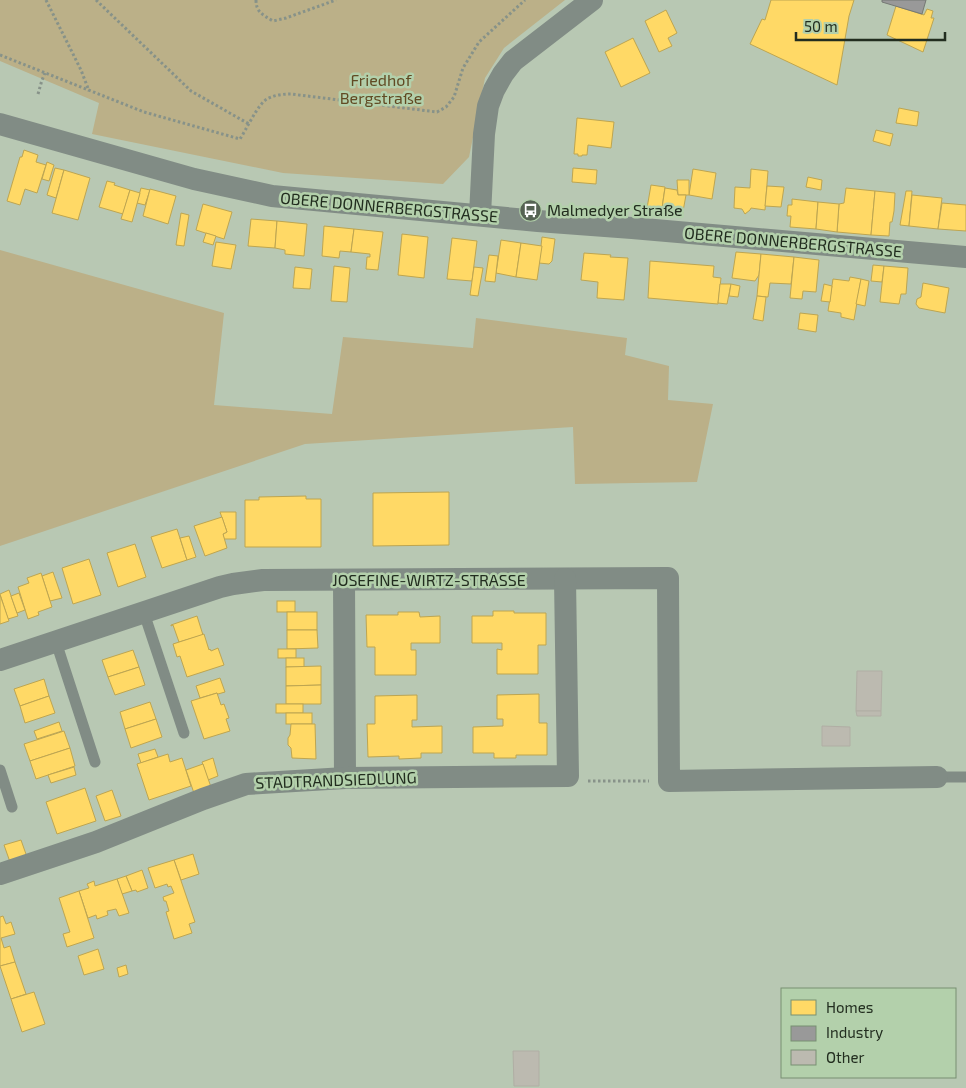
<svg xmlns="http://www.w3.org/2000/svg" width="966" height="1088" font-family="'Exo 2',sans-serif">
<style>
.green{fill:#bbb088}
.homes{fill:#ffd966;stroke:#bda551}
.industry{fill:#999;stroke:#757974}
.building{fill:#bcbab0;stroke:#b0aea4}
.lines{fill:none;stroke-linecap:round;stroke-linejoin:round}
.path{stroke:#879289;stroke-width:3;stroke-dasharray:2.5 2.5;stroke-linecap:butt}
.lane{stroke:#818c85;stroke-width:11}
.street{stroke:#818c85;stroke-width:22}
.labels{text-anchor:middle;stroke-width:5;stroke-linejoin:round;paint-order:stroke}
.park-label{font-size:16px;fill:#614a23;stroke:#b3d0ab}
.street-label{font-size:16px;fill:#222d1f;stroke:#b3d0ab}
.poi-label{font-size:16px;fill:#222d1f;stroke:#b3d0ab;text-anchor:start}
</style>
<rect width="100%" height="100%" fill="#b8c8b3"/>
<!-- green -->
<g class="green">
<polygon points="0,0 565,0 504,48 485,78 469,157 443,184 283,173 92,134 99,103 0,61"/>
<polygon points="0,250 224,313 214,405 332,414 343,337 473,348 476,318 627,338 625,355 669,366 668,400 713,404 697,482 575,484 573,427 305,444 0,546"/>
</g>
<!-- homes -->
<g class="homes">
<polygon points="771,0 854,0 849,16 837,85 750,44 762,19 765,20"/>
<polygon points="896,6 924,15 927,9 933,11 931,18 934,18 923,52 887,35"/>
<polygon points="666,10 677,33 668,38 672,46 659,52 645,21"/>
<polygon points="633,38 650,73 621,87 605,52"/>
<polygon points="899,108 919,112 917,126 896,123"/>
<polygon points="577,118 614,122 611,148 588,145 587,155 582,155 582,156 578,156 578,154 574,154"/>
<polygon points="876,130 893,134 890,146 873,141"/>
<polygon points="24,150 38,155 36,162 46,165 37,193 25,189 20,205 7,201 20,157 22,157"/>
<polygon points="47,162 54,165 49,181 42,179"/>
<polygon points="55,168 64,170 56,198 47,195"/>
<polygon points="573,168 597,170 596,184 572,182"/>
<polygon points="693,169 716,173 712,199 689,195"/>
<polygon points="751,169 768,171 765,210 751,208 750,210 745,214 742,209 734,208 735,187 750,188"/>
<polygon points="64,170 90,178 78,220 52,213"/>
<polygon points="808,177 822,180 821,190 806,187"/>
<polygon points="677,180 689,180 689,195 678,195"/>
<polygon points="107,181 115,183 114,185 130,190 123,214 99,207"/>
<polygon points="651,185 665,187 661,215 646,214"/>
<polygon points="767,186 784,187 781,207 765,206"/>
<polygon points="141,188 150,190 145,205 137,203"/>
<polygon points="665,188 677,190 678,195 686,195 682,217 661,215"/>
<polygon points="846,188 875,191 871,235 837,232 839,204 844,203"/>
<polygon points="150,189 176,196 168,224 143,216"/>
<polygon points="130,190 140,193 132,222 121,219"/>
<polygon points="875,191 895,193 894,211 892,222 890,222 889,236 871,235"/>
<polygon points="906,191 912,191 909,226 900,225"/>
<polygon points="912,195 942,198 938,229 909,226"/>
<polygon points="792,199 818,202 816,229 790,227 791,216 787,216 788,205 792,205"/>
<polygon points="818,202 839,204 837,232 816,229"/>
<polygon points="942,203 966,205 966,231 938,229"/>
<polygon points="203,204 232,212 224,239 196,230"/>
<polygon points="181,213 189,215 184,246 176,245"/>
<polygon points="251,219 277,221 275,248 248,246"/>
<polygon points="277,221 307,224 304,256 285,254 285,250 275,248"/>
<polygon points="324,226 354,229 351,252 340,251 339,258 322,256"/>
<polygon points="354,229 383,232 378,270 366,269 367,257 370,257 370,254 351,252"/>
<polygon points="206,233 216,236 213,245 203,242"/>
<polygon points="402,234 428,237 424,278 398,275"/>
<polygon points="542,237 555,239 552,261 549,264 539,263"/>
<polygon points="452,238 477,241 472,281 447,279"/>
<polygon points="501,240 521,243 516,277 496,273"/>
<polygon points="216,242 236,245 231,269 212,266"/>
<polygon points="521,243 542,246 537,280 516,277"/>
<polygon points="736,252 761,254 759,275 755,281 732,278"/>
<polygon points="584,253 611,255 610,257 628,258 624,300 597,298 598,282 581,280"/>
<polygon points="761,254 794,257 791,284 770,283 768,297 757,296"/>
<polygon points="489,255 498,256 495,282 485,281"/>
<polygon points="794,257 819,260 816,292 803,291 802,299 790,298"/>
<polygon points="650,261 714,266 713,277 721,278 718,304 648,298"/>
<polygon points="873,265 884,266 882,282 871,281"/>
<polygon points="334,266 350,268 347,302 331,301"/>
<polygon points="884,266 908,268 906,294 901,294 899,304 880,302"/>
<polygon points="295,267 312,269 310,289 293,288"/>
<polygon points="474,267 483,268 478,296 470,295"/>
<polygon points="850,277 861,279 854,320 841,317 841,313 828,311 833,279 849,281"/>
<polygon points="861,279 869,281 865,306 856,304"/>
<polygon points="923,283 949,288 945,313 919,308 916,304 917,299 921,297"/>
<polygon points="720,284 731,284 727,304 718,303"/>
<polygon points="731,284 740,286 738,297 729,296"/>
<polygon points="824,284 832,286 830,302 821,301"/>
<polygon points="757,296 766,297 763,321 753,319"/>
<polygon points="800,313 818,315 816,332 798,329"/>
<polygon points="449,492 449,545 373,546 373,493"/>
<polygon points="306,496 306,499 321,499 321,547 245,547 245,500 259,500 259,497"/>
<polygon points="220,512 236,512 236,539 224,539 223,534 227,532"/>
<polygon points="222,517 227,532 223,534 227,548 205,556 194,526"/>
<polygon points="177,529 187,560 162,568 151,537"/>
<polygon points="189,536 196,557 187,560 180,538"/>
<polygon points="135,544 146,577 118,587 107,553"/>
<polygon points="89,559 101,595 73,604 62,568"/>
<polygon points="53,572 62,598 50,601 42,576"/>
<polygon points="41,573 52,607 38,612 39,615 28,619 18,587 29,583 27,578"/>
<polygon points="9,590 18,616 8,619 0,594"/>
<polygon points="19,593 25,610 17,613 11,596"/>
<polygon points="0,595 9,621 0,624"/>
<rect x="277" y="601" width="18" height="11"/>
<polygon points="493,611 514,611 514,613 546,613 546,645 538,645 538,674 497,674 497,649 502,650 502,643 472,643 472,616 493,616"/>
<rect x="287" y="612" width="30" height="18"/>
<polygon points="398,612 419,612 420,617 440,616 440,643 411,643 411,650 416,650 416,675 375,675 375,647 367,647 366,615 398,615"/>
<polygon points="197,616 203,635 179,642 173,625 171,626 171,625"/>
<polygon points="287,630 317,630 318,648 287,649"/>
<polygon points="204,634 209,650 210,649 211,651 218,648 224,665 187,677 180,656 177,657 173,644"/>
<rect x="278" y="649" width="18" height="9"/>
<polygon points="133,650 139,667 108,677 102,660"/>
<rect x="286" y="658" width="18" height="9"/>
<polygon points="321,666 321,685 286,686 286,667"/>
<polygon points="139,667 145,685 115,695 108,677"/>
<polygon points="220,678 225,692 218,694 217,693 200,698 196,686"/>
<polygon points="44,679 49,696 20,706 14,689"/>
<polygon points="321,685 321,704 286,704 286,686"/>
<polygon points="217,693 221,705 224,704 229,718 226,719 230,731 204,739 191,701"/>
<polygon points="539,694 539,723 547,723 547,755 516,755 516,758 494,758 494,753 473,753 473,727 503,726 503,719 497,719 497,695"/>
<polygon points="417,695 417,720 412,720 412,727 442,726 442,753 421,753 421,758 399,759 399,756 368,757 367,724 375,724 375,696"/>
<polygon points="49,696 55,713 25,723 20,706"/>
<polygon points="150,702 156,719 125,729 120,712"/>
<rect x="276" y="704" width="27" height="9"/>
<rect x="286" y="713" width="26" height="11"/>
<polygon points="156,719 162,737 131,748 125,729"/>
<polygon points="59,722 62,731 37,739 34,731"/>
<polygon points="291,724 315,724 316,759 292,758 291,748 288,745 288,738 290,735"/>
<polygon points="64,731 70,748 30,761 24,744"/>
<polygon points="70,748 75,766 36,779 30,761"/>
<polygon points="155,749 158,757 141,763 138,754"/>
<polygon points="168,754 170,762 182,758 191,786 149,800 137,764"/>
<polygon points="213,758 218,776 208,780 202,762"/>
<polygon points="203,764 212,790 195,796 186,770"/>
<polygon points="74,767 76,775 51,783 48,775"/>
<polygon points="85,788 96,821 57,834 46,802"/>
<polygon points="112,790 121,816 105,821 96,796"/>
<polygon points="21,840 27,857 10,862 4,845"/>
<polygon points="193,854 199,874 181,880 174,860"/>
<polygon points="174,860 195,922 189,924 192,933 174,939 166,912 169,911 166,901 164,901 163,897 174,893 171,886 168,887 167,884 155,888 148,868"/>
<polygon points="142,870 148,888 137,892 136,890 132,891 126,876"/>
<polygon points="126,876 132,891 122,894 117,879"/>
<polygon points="117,879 129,913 119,916 116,909 107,911 108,915 97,919 96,915 88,918 79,891 89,888 87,884 94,881 95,886"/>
<polygon points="79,891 94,938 67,947 63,934 70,932 59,898"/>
<polygon points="3,916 6,924 11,922 15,934 1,938 4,948 10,946 15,962 0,966 0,917"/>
<polygon points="98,949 104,969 84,975 78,956"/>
<polygon points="15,962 26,994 11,999 0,966"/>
<polygon points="126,965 128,974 119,977 117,968"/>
<polygon points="34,992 45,1024 22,1032 11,999"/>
</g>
<!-- industry -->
<polygon class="industry" points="882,0 926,0 922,14 882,2"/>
<!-- building -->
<g class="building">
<polygon points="857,671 882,671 881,711 856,711"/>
<polygon points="856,711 881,711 881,716 857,716"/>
<polygon points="822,726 850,727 850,746 822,746"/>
<polygon points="513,1051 539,1051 539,1086 514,1086"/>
</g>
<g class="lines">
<!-- path -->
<g class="path">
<polyline points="46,0 81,70 89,91"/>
<polyline points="96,0 191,91 249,124"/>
<path d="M256,0C256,12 263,15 273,21L286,18L336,0"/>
<path d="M0,55L144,112L240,139C246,130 258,104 267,99C274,95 283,94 291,94L437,112L446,107L454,97L463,68L479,42L525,0"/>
<polyline points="38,94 42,80 45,73"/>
<polyline points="588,781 649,781"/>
</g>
<!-- lane -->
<g class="lane">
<polyline points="144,613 184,733"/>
<polyline points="56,642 95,762"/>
<polyline points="0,770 12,807"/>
<polyline points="937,777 966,777"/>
</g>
<!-- street -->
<g class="street">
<polyline points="0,124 194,179 272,196 538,221 632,228 966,257"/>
<polyline points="480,215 484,134 488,106 494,90 503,74 513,61 592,0"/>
<polyline points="344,580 345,778"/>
<polyline points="0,660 220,587 233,584 263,580 668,578 669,781 937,777"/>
<polyline points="0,874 96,842 203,799 246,784 345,778 568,776 565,579"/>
</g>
</g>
<!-- icons -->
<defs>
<symbol id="bus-disc" viewBox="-11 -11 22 22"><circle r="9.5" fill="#566353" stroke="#b3d0ab"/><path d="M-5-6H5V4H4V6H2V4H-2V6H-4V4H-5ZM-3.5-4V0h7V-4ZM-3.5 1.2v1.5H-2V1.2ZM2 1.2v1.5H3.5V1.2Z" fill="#fff"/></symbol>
</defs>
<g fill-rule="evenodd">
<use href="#bus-disc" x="518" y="198" width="25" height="25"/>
</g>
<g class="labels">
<!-- park labels -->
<g class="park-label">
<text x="381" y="86">Friedhof<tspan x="381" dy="18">Bergstraße</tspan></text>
</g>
<!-- street labels -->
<g class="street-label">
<text transform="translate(389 207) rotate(5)" y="6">OBERE DONNERBERGSTRASSE</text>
<text transform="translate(793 242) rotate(5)" y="6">OBERE DONNERBERGSTRASSE</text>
<text x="429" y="586">JOSEFINE-WIRTZ-STRASSE</text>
<text transform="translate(336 780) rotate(-2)" y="6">STADTRANDSIEDLUNG</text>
</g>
<!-- poi labels -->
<g class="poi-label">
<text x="547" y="216">Malmedyer Straße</text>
</g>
</g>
<!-- legend -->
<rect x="781" y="988" width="175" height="90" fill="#b3d0ab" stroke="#798f73"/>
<rect x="791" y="1000" width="25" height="15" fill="#ffd966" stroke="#798f73"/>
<text x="826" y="1013" font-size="15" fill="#222d1f">Homes</text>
<rect x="791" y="1026" width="25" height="15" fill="#999999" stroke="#798f73"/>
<text x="826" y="1038" font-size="15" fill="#222d1f">Industry</text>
<rect x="791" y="1050" width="25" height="15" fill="#bcbab0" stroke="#798f73"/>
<text x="826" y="1063" font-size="15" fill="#222d1f">Other</text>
<!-- scale -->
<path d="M796 32v8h149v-8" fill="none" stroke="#222d1f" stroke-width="2.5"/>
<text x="804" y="32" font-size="15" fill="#222d1f" stroke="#b3d0ab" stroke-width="4" paint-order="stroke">50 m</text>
</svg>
